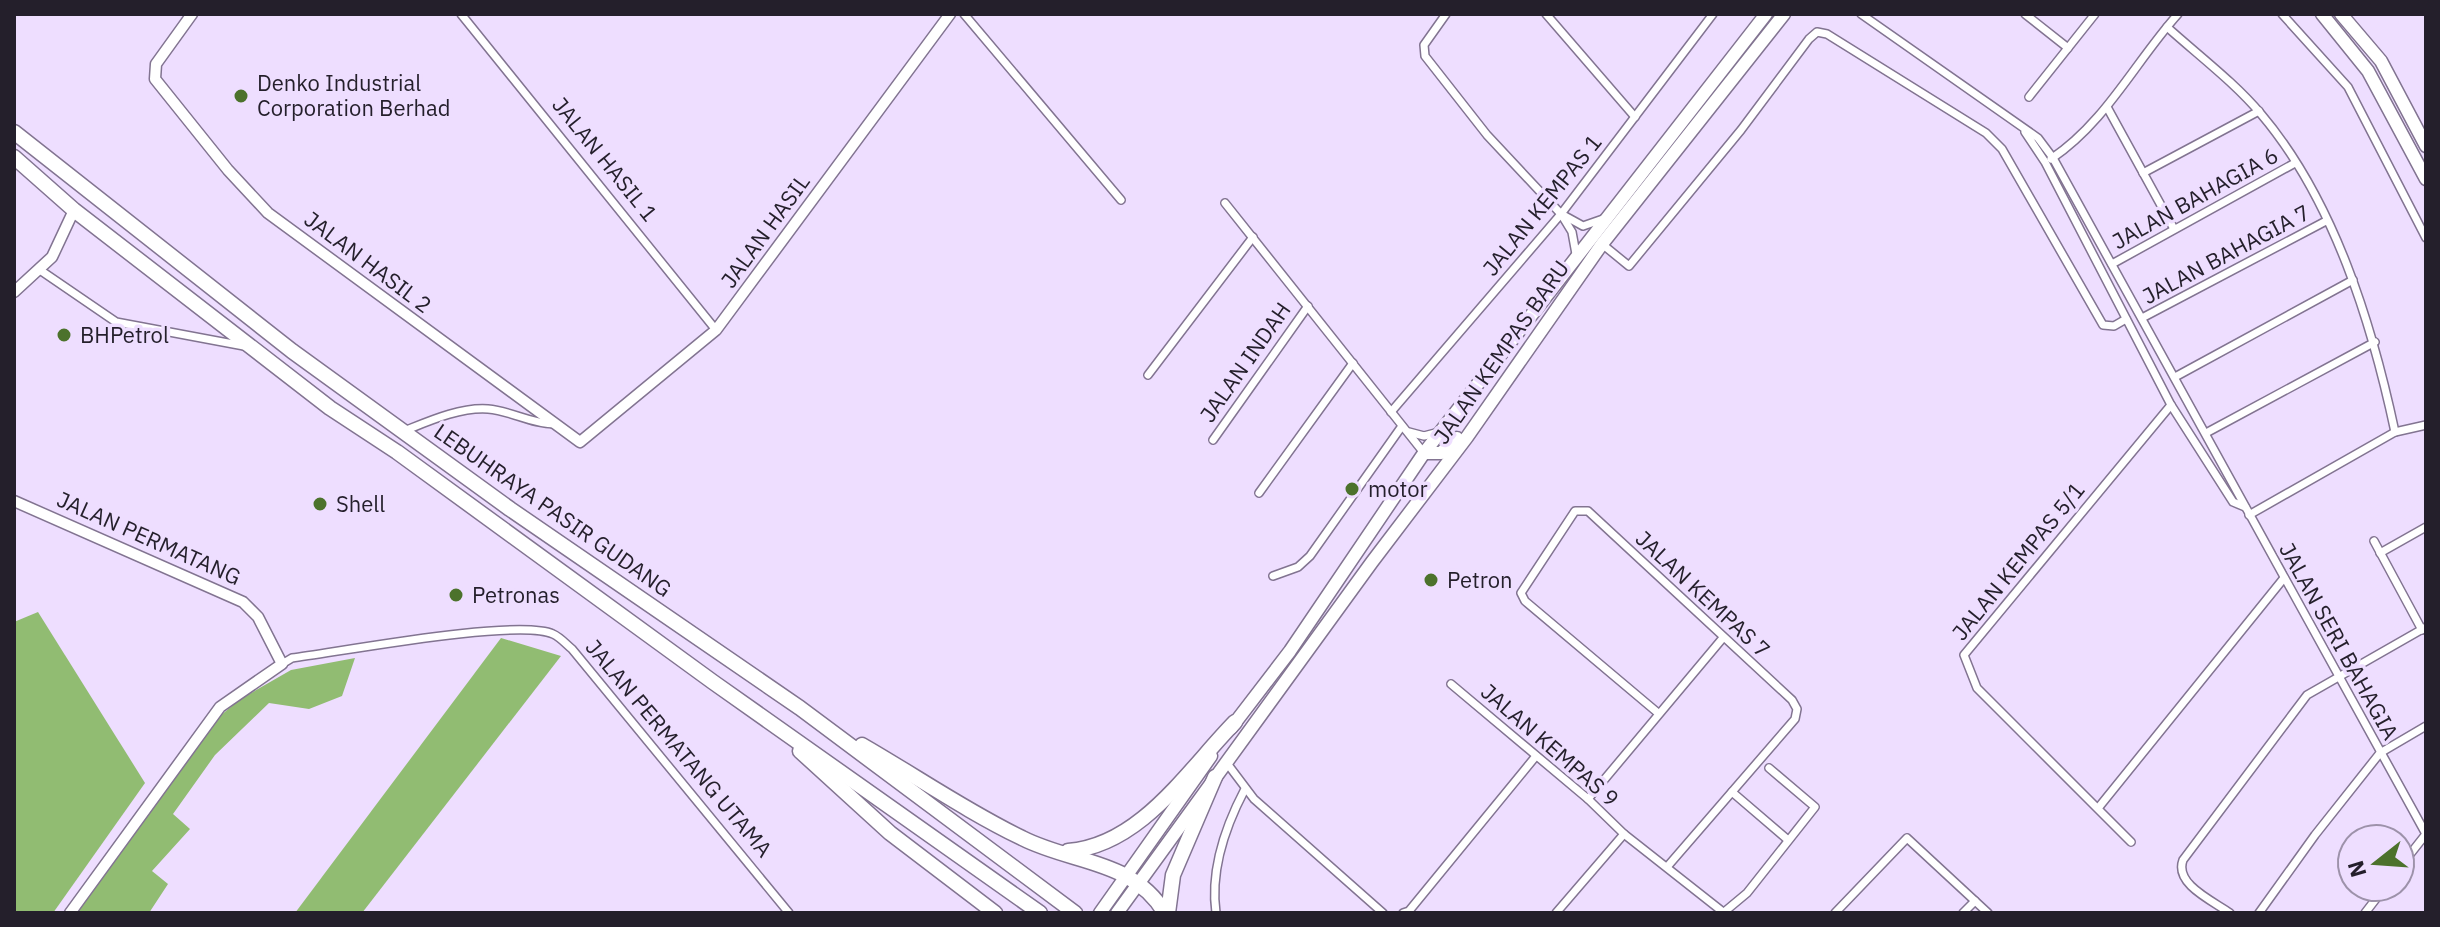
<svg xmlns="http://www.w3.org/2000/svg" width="2440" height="927" font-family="'IBM Plex Sans',sans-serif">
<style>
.forest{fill:#91bc72}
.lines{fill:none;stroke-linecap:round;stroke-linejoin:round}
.street-casing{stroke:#827491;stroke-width:10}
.secondary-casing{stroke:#827491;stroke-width:13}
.primary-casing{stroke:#827491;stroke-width:15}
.highway-casing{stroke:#827491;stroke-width:17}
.street{stroke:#fff;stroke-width:7}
.secondary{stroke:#fff;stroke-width:10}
.primary{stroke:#fff;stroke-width:12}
.highway{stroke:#fff;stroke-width:14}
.poi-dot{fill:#4c722c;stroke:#eedeff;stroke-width:3}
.labels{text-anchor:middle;stroke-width:7;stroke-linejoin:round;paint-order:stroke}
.poi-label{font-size:22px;fill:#241f2b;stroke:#eedeff;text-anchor:start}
.street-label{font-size:22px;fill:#241f2b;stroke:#eedeff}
</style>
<rect width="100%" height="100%" fill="#eedeff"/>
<!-- forest -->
<g class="forest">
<polygon points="38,612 145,783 53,913 14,913 14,622"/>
<polygon points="501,638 561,656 362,913 295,913"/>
<polygon points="355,658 342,696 309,709 269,703 215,755 173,814 190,829 152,871 168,884 149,913 76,913 220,716 239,700 291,670"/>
</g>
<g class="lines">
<defs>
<g id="street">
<polyline points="461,14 716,330"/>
<polyline points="964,14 1121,200"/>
<polyline points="1446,14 1424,45 1425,56 1487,135 1561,214 1572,232 1576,254"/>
<polyline points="1546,14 1635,117"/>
<polyline points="1861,14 2038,138 2053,158 2426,834"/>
<polyline points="2025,14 2068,48"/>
<polyline points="2282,14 2348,87 2426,238"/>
<path d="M2167,27C2198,55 2234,82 2261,114C2334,200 2372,324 2395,432"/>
<polyline points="2029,97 2095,14"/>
<polyline points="2107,107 2174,229"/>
<polyline points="2025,132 2045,162 2171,405 2233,502 2245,507"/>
<path d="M2051,159C2106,122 2135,62 2178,14"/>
<polyline points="2143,173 2259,111"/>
<polyline points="1225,203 1424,453"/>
<polyline points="1563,215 1583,226 1603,219"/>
<polyline points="1602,244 1629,266 1741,130 1809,39 1817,32 1827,34 1986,133 2002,149 2103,325 2114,326 2126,319"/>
<polyline points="2112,264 2295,163"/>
<polyline points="40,270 116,322 244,346"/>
<polyline points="2142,318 2326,221"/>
<polyline points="1148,375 1253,237"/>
<polyline points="2175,377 2353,280"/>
<polyline points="1391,412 1561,214 1713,14"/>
<path d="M404,431C429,421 460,407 488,409C512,411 531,424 555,424"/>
<polyline points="1409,432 1424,436 1439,432"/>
<polyline points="2206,433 2375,342"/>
<polyline points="1213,440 1308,306"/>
<polyline points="1259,493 1353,363"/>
<polyline points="2249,515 2395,432 2426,425"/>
<polyline points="2374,541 2422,630"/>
<polyline points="2380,553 2426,527"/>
<polyline points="1273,576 1298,567 1310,556 1402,426"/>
<path d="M282,664L292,658C339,652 518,618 553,634C560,637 566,644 572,649L789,913"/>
<polyline points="1451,684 1588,799 1624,834 1723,912"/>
<polyline points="1658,713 1525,601 1521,593 1575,511 1588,511 1792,700 1797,709 1795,719 1667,867"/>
<polyline points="1226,762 1254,799 1383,913"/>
<polyline points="1732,792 1788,840"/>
<polyline points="1588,799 1722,639"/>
<polyline points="2099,807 2284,578"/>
<polyline points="2131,842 1977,688 1964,655 2171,405"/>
<polyline points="2400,867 2426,834"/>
<path d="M1216,913C1210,870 1225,827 1245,789"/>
<polyline points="1403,913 1409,911 1536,756"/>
<polyline points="1556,913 1624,834"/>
<polyline points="1723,913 1747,893 1815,807 1769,768"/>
<polyline points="1835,913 1907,838 1988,913"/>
<polyline points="1963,913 1975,901"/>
<path d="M2230,913C2213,901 2174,884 2183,860L2307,695L2426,627"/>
<polyline points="2259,913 2315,835 2380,753 2426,726"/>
<polyline points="2365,913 2385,887"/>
</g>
<g id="secondary">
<polyline points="192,14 156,64 155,79 228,170 268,213 580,442 716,330 950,14"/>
<polyline points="14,292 52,257 74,210"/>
<polyline points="14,501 243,602 258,617 282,664 220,707 70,913"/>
</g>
<g id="primary">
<polyline points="2322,14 2368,71 2426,179"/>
<polyline points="2341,14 2381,61 2426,146"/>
<polyline points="1424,453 1441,453 1457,438"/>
<polyline points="1231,728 1290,651 1424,453 1766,14"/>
<polyline points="1100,913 1211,756"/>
<polyline points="1117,913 1372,562 1467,437 1602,244 1784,14"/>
</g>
<g id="highway">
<polyline points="14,132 292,351 510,509 800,708 1075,913"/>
<polyline points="14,157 74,210 330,408 397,452 713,682 1040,913"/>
<path d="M862,745C916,776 966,811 1022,838C1073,864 1132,859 1165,913"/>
<polyline points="800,751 890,833 995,913"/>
<path d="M1068,851C1140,846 1188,770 1235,722"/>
<polyline points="1168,913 1173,875 1215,777"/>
</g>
</defs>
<!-- street casing -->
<use href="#street" class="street-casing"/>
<!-- secondary casing -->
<use href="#secondary" class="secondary-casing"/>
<!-- primary casing -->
<use href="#primary" class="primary-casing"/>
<!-- highway casing -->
<use href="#highway" class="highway-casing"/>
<!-- street -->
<use href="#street" class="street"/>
<!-- secondary -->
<use href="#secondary" class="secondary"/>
<!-- primary -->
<use href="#primary" class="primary"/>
<!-- highway -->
<use href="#highway" class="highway"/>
</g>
<!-- markers -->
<g class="poi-dot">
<circle cx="241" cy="96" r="8"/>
<circle cx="64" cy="335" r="8"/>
<circle cx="1352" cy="489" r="8"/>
<circle cx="320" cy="504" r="8"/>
<circle cx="1431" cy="580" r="8"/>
<circle cx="456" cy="595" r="8"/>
</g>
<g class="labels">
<!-- poi labels -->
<g class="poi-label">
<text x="257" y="91">Denko Industrial<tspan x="257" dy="25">Corporation Berhad</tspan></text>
<text x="80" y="343">BHPetrol</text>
<text x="1368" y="497">motor</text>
<text x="336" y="512">Shell</text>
<text x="1447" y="588">Petron</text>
<text x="472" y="603">Petronas</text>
</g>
<!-- street labels -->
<g class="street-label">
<text transform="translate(605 159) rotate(51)" y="8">JALAN HASIL 1</text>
<text transform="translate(2195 198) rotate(-29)" y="8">JALAN BAHAGIA 6</text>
<text transform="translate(1542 205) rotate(-51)" y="8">JALAN KEMPAS 1</text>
<text transform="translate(765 231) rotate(-54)" y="8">JALAN HASIL</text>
<text transform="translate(2226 254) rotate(-28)" y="8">JALAN BAHAGIA 7</text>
<text transform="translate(368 262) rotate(37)" y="8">JALAN HASIL 2</text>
<text transform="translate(1501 352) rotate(-55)" y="8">JALAN KEMPAS BARU</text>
<text transform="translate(1245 362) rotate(-55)" y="8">JALAN INDAH</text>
<text transform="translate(553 510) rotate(35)" y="8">LEBUHRAYA PASIR GUDANG</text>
<text transform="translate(149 538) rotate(24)" y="8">JALAN PERMATANG</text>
<text transform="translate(2018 561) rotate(-51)" y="8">JALAN KEMPAS 5/1</text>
<text transform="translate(1703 594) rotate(43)" y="8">JALAN KEMPAS 7</text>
<text transform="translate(2339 641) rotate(61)" y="8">JALAN SERI BAHAGIA</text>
<text transform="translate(1550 745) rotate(41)" y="8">JALAN KEMPAS 9</text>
<text transform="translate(679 748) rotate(50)" y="8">JALAN PERMATANG UTAMA</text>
</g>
</g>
<!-- border -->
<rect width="2440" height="927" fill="none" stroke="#241f2b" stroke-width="32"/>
<!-- north arrow -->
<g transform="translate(2376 863) rotate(253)"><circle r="38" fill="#eedeff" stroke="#9d92aa" stroke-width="2"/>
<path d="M0-6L14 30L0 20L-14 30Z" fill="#4c722c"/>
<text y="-12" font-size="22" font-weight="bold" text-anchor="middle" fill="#241f2b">N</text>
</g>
</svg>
